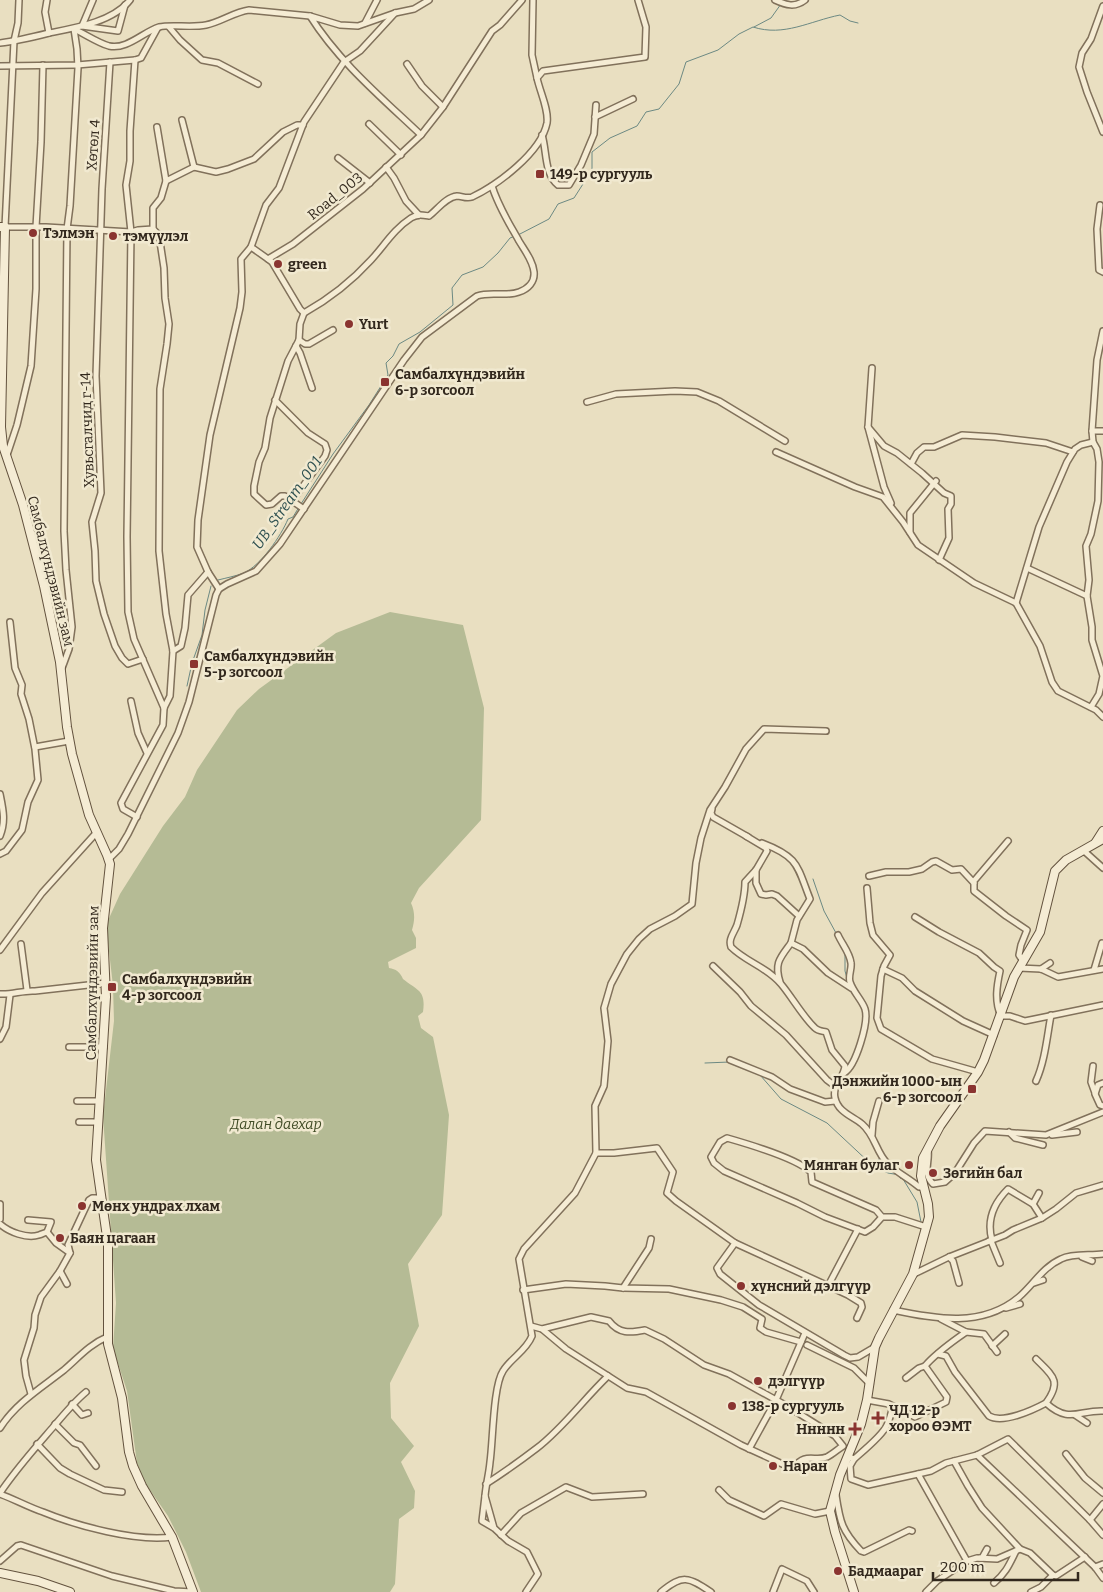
<svg xmlns="http://www.w3.org/2000/svg" width="1103" height="1592" font-family="Bitter,serif">
<style>
.cemetery{fill:#b5bb95}
.lines{fill:none;stroke-linecap:round;stroke-linejoin:round}
.stream{stroke:#6c8983;stroke-width:1}
.street-casing{stroke:#81715b;stroke-width:8}
.secondary-casing{stroke:#63523e;stroke-width:10}
.street{stroke:#f5ecd4;stroke-width:5}
.secondary{stroke:#f5ecd4;stroke-width:8}
.poi-dot{fill:#8a3430;stroke:#f1e9d0;stroke-width:2}
.labels{text-anchor:middle;stroke-width:5;stroke-linejoin:round;paint-order:stroke}
.street-label{font-size:14px;fill:#32281d;stroke:#f1e9d0}
.poi-label{font-size:14px;font-weight:bold;fill:#32281d;stroke:#f1e9d0;text-anchor:start}
.park-label{font-size:14px;font-style:italic;fill:#414c26;stroke:#f1e9d0}
.water-label{font-size:15px;font-style:italic;fill:#2e5050;stroke:#f1e9d0}
</style>
<rect width="100%" height="100%" fill="#e9dfc1"/>
<!-- cemetery -->
<path class="cemetery" d="M390,612L463,625L484,708L481,820L419,888L411,903C415,912 415,920 412,930L416,938V948L388,962L389,968C396,969 400,972 403,979C418,991 426,990 423,1012L418,1016L421,1028L433,1037L449,1115L442,1215L408,1264L419,1326L390,1383L391,1418L414,1446L401,1462L415,1491L414,1508L399,1519L395,1584L390,1592H201L186,1552L168,1516L145,1483L137,1463L127,1391L113,1348L116,1303L103,1116L114,1021L113,986L106,925L120,894L163,826L185,797L197,770L237,710L259,689L336,633Z"/>
<g class="lines">
<!-- stream -->
<g class="stream">
<polyline points="754,27 771,18 781,4"/>
<path d="M518,235L549,219L558,204L574,198L592,170V152L610,138L637,126L646,112L659,109L679,84L686,62L718,50L739,34L753,27C784,37 810,21 840,15L850,21L858,23"/>
<polyline points="301,504 333,454 369,405 388,375 386,363 393,356 399,344 420,332 453,305 452,288 462,275 483,267 498,253 510,238 515,236"/>
<path d="M218,580C226,578 236,576 244,573C261,565 281,536 288,519L293,517L299,507"/>
<polyline points="187,686 192,663 202,635 205,610 211,586"/>
<polyline points="813,879 824,911 836,933"/>
<polyline points="845,953 845,971 847,978"/>
<polyline points="705,1063 730,1062"/>
<polyline points="760,1075 781,1099 827,1123 872,1165 888,1173 900,1175 900,1178 903,1179 917,1202 921,1222"/>
<polyline points="848,1117 861,1126"/>
<polyline points="877,1167 880,1156"/>
</g>
<defs>
<g id="street">
<polyline points="19,0 18,23 14,41 5,227 46,227 131,232 138,230 153,229 153,208 161,198 166,181 194,167 216,172 228,169 254,159 283,132 297,125 303,125"/>
<polyline points="47,0 45,12 49,33"/>
<polyline points="93,0 82,26 118,31 125,5"/>
<polyline points="533,0 532,55 537,78"/>
<path d="M775,0C786,5 795,8 805,0"/>
<polyline points="1103,6 1091,39 1082,53 1079,67 1087,92 1103,132"/>
<polyline points="365,23 377,0"/>
<polyline points="169,27 180,40 202,60 218,63 258,84"/>
<path d="M74,29C85,34 98,43 109,46C127,50 143,32 159,27C171,24 191,28 206,25C221,22 234,12 249,10L310,16"/>
<path d="M0,43C17,41 33,37 49,33C75,28 113,22 130,0"/>
<polyline points="135,60 130,131 130,161 126,185 131,232 127,537 128,612 134,639 164,708"/>
<polyline points="110,62 102,189 96,376 101,493 92,522 95,551 96,581 104,614 115,646 122,658 128,664 143,659"/>
<polyline points="407,64 422,86 443,107"/>
<polyline points="0,66 77,65 135,60 141,58 157,29"/>
<polyline points="595,117 633,99"/>
<polyline points="182,120 194,167"/>
<polyline points="369,124 401,155"/>
<polyline points="157,127 166,181"/>
<path d="M421,135C382,98 339,62 310,16L340,25L358,26L395,13L414,9L429,0"/>
<path d="M542,135C547,151 544,174 558,185H569L581,165L594,134L596,105"/>
<polyline points="338,158 370,183"/>
<polyline points="386,167 394,178 406,201 419,215"/>
<polyline points="1100,205 1097,229 1099,270 1103,272"/>
<polyline points="251,247 268,259 293,244 363,189 421,135 443,107 492,31 500,25 522,0"/>
<path d="M268,259L272,262L300,309L304,313C329,299 351,282 371,260C384,246 394,229 411,218C417,214 422,215 429,216C437,210 446,197 457,196C462,196 466,199 472,197C497,185 541,153 547,123C549,110 540,92 537,78L543,71L645,57L646,27L638,0"/>
<polyline points="304,313 300,324 299,340 288,361 270,418 265,448 259,462 254,486 254,494 266,505 272,504 281,496 285,496 304,509"/>
<polyline points="299,340 305,344 309,344 333,330"/>
<polyline points="296,346 300,353 312,388"/>
<polyline points="872,368 868,427 884,487 891,503"/>
<polyline points="275,400 308,433 325,444 327,450 325,456 292,501"/>
<polyline points="587,402 616,394 675,391 697,392 719,401 785,441"/>
<polyline points="868,427 884,446 897,453 922,473 944,493 951,496 951,504 948,509 949,538 939,560"/>
<polyline points="1092,431 1097,360 1103,331"/>
<polyline points="776,452 855,487 883,497 903,522 918,545 974,583 1016,603 1040,646 1052,682 1058,691 1096,710 1103,717"/>
<polyline points="7,455 17,425 31,366 36,289 36,227 41,142 43,65"/>
<polyline points="911,464 917,453 924,447 934,447 962,435 995,437 1046,443 1073,452"/>
<polyline points="910,532 910,513 936,481"/>
<polyline points="1027,568 1087,596 1092,627 1092,640 1103,676 1099,694 1091,707"/>
<polyline points="219,589 208,572 197,547 198,520 210,435 240,308 242,292 241,259 251,247 266,205 279,188 304,122 344,62 360,51 395,13"/>
<polyline points="1087,596 1089,580 1086,546 1091,534 1098,501 1099,462 1097,449 1093,442 1092,431 1103,431"/>
<polyline points="1016,603 1039,527 1067,462 1075,449 1081,445 1093,442"/>
<polyline points="173,651 181,646 185,628 188,595 208,572"/>
<polyline points="62,668 69,649 72,627 66,570 64,531 67,229 70,206 78,68 77,49 74,29"/>
<polyline points="131,701 138,733 147,753"/>
<polyline points="35,747 69,741"/>
<path d="M0,794C3,809 6,821 0,836"/>
<polyline points="712,809 711,813 713,817 748,837"/>
<polyline points="137,817 123,809 121,803 163,725 164,708 170,696 173,651 166,614 159,551 160,389 167,344 169,324 165,298 164,268 159,235 153,229"/>
<path d="M746,836L766,848L767,851L756,870L745,882C745,896 741,911 737,925C734,933 728,939 731,947C746,962 767,967 781,984C792,997 803,1017 815,1028C818,1031 822,1031 826,1032L832,1050L845,1066C844,1078 832,1085 835,1098C838,1112 852,1116 862,1124C875,1135 876,1152 887,1163C897,1173 909,1178 919,1187H923"/>
<polyline points="1008,841 974,881 974,891 1006,916 1027,930 1021,945 1019,955 1023,961"/>
<path d="M762,843C799,857 797,866 810,899L797,920L791,943"/>
<polyline points="1083,850 1103,868"/>
<polyline points="0,854 6,851 22,830 28,802 38,780 35,749 29,719 21,694 22,685 15,668 10,622"/>
<path d="M109,859L119,849L128,834L178,733L189,702L216,595L219,589L227,584L256,571L280,544L404,360L422,337L477,296C491,291 506,297 519,292C528,289 535,282 534,272C533,261 525,251 519,241C509,223 498,206 492,186"/>
<polyline points="756,870 756,883 761,894 766,895 772,894 777,896 799,916"/>
<polyline points="869,876 886,872 909,872 922,869 932,862 936,861 952,870 961,869 974,883"/>
<polyline points="867,888 870,923 873,935 890,955 884,966 881,976 877,1018 881,1029 932,1059 978,1072"/>
<path d="M915,917L939,932L979,953L994,967L1000,971C997,985 994,1001 1001,1016H1010L1025,1021L1103,1005"/>
<path d="M838,935C842,944 850,953 851,963C852,969 848,976 850,982C853,992 862,1000 865,1009C869,1022 856,1066 844,1073"/>
<polyline points="21,944 27,990"/>
<polyline points="0,950 42,893 97,832"/>
<polyline points="713,966 740,992 751,1006 786,1035 827,1080 835,1086"/>
<polyline points="1019,968 1041,969 1058,977 1103,969"/>
<polyline points="883,969 902,978 915,991 963,1021 994,1035"/>
<polyline points="1041,969 1050,963"/>
<polyline points="1094,970 1102,943"/>
<path d="M780,982C774,963 780,958 791,943L803,949L828,973L851,988"/>
<path d="M0,994C12,995 23,990 35,991L106,983"/>
<polyline points="0,1039 6,1027 10,995"/>
<polyline points="69,1047 104,1047"/>
<polyline points="730,1060 772,1077 790,1089 825,1102 835,1101"/>
<polyline points="1093,1066 1091,1082 1095,1093"/>
<path d="M1036,1081C1045,1061 1047,1037 1051,1015"/>
<polyline points="1103,1083 1098,1085 1095,1094 1100,1105 1103,1106"/>
<polyline points="77,1101 100,1101"/>
<polyline points="79,1122 98,1122"/>
<polyline points="1009,1132 1015,1138 1043,1145"/>
<polyline points="872,1135 873,1122 879,1101"/>
<polyline points="1052,1135 1077,1132"/>
<path d="M928,1150C930,1162 922,1173 933,1184L945,1182L955,1173L974,1143L985,1131L1046,1135L1103,1112"/>
<polyline points="596,1153 614,1153 657,1148 673,1172 667,1193 676,1201 735,1243 848,1295 861,1303 862,1307 857,1318"/>
<polyline points="0,1204 0,1219"/>
<polyline points="1033,1204 1039,1193"/>
<path d="M882,1217L876,1210L812,1182L811,1172C796,1158 748,1144 727,1138L720,1142L711,1157L714,1163L724,1171L797,1203L825,1217L865,1232L873,1227L882,1217H895L926,1227"/>
<polyline points="28,1220 51,1222 47,1232"/>
<path d="M0,1224C9,1232 27,1239 39,1235C42,1234 44,1233 47,1232L56,1243L70,1253"/>
<path d="M992,1240C986,1219 994,1203 1008,1189L1033,1204L1042,1218"/>
<polyline points="989,1241 991,1241 1000,1263"/>
<polyline points="735,1243 717,1268 720,1274 759,1305 844,1355 850,1358 858,1357 875,1347"/>
<polyline points="949,1257 953,1261 959,1283"/>
<polyline points="1082,1257 1092,1261"/>
<polyline points="60,1271 67,1284"/>
<polyline points="914,1274 949,1257 1005,1235 1013,1230 1042,1218 1056,1209 1076,1193 1103,1185"/>
<polyline points="1034,1283 1043,1280"/>
<polyline points="828,1286 858,1229"/>
<polyline points="623,1288 649,1248 651,1239"/>
<polyline points="523,1290 566,1284 605,1286 623,1288 669,1289 721,1300 743,1307 762,1319 760,1328 766,1332 801,1342"/>
<polyline points="1006,1308 1020,1304"/>
<path d="M893,1310C936,1319 982,1328 1019,1297C1033,1285 1043,1267 1061,1259C1073,1253 1090,1256 1103,1254"/>
<path d="M531,1326L542,1329L566,1349L627,1388L646,1392L741,1445L791,1468L795,1467C804,1452 816,1462 827,1457C833,1454 838,1449 843,1446L835,1436L787,1406L729,1374L704,1365L664,1339L645,1330C630,1333 619,1334 609,1321L591,1317L542,1329"/>
<polyline points="966,1332 984,1334 997,1352"/>
<polyline points="807,1345 854,1368 870,1384"/>
<polyline points="992,1346 1005,1334"/>
<path d="M938,1354L946,1356L955,1372L989,1416C1003,1424 1033,1410 1046,1403C1069,1424 1079,1410 1103,1411"/>
<path d="M1036,1359C1053,1376 1062,1381 1046,1403"/>
<polyline points="906,1378 919,1368 925,1366"/>
<polyline points="31,1394 26,1376 24,1360 34,1328 35,1315 41,1297 60,1271 70,1253 68,1245 89,1200 92,1198 101,1198"/>
<path d="M867,1400L889,1404L915,1417L946,1402L947,1397L925,1366C937,1352 951,1343 966,1332L941,1319"/>
<polyline points="72,1404 82,1415 88,1413"/>
<polyline points="1075,1415 1087,1423"/>
<polyline points="55,1424 74,1443 80,1445 96,1466"/>
<path d="M0,1428C16,1403 41,1388 64,1370C78,1358 90,1344 107,1337"/>
<polyline points="37,1444 60,1468 70,1474 104,1490 122,1492"/>
<polyline points="749,1449 776,1400 805,1333"/>
<polyline points="1066,1454 1085,1478 1103,1493"/>
<polyline points="977,1455 1095,1567 1103,1578"/>
<path d="M852,1458L854,1459C862,1452 883,1435 887,1425C890,1419 891,1413 893,1406"/>
<polyline points="854,1459 850,1466 851,1479 868,1485 918,1474 931,1471 946,1463 977,1455 1008,1439 1090,1520 1103,1535"/>
<polyline points="954,1461 968,1486 982,1508 1020,1549 1030,1553 1053,1575"/>
<polyline points="918,1474 967,1561"/>
<path d="M486,1484C503,1473 520,1461 537,1448C563,1428 584,1399 608,1376"/>
<polyline points="719,1490 729,1500 764,1516 781,1504 815,1514 830,1511"/>
<path d="M0,1493C16,1469 35,1448 54,1426C65,1413 74,1402 86,1392"/>
<path d="M0,1494C14,1499 28,1507 43,1512C77,1526 136,1542 172,1537"/>
<path d="M836,1495C840,1522 842,1531 861,1551L864,1552L909,1530L912,1531"/>
<path d="M485,1496C486,1484 489,1474 490,1462C493,1442 493,1386 503,1371C511,1358 526,1351 532,1336L519,1259L524,1249L575,1193L596,1153L595,1106L604,1086L608,1041L604,1008L611,984L627,954L639,939L650,929L675,916L692,904L696,863L701,838L710,810L725,787L746,749L764,729L826,731"/>
<polyline points="1090,1520 1103,1504"/>
<polyline points="494,1528 485,1496 482,1521 494,1528 508,1541 527,1552 538,1574 526,1592"/>
<polyline points="501,1535 521,1513 566,1487 592,1497 643,1494"/>
<polyline points="980,1558 982,1558 987,1549"/>
<polyline points="0,1561 17,1546 21,1545 112,1576 174,1591 193,1592"/>
<polyline points="1095,1567 1103,1564"/>
<path d="M994,1583C1006,1573 1009,1565 1016,1551"/>
<path d="M661,1592C683,1574 688,1577 711,1592"/>
<polyline points="773,1592 782,1569 807,1581 814,1592"/>
<polyline points="926,1592 937,1581 967,1561 977,1558 997,1559 1020,1549"/>
<polyline points="1031,1592 1041,1587 1053,1575 1056,1576 1085,1557"/>
</g>
<g id="secondary">
<polyline points="0,227 5,227 1,427 3,446 23,505 44,586 60,662 67,727 72,754 89,815 107,855 110,864 103,928 106,997 96,1160 108,1244 108,1344 122,1398 129,1452 133,1466 142,1486 172,1537 193,1592"/>
<polyline points="1096,842 1103,831"/>
<polyline points="0,1573 38,1581 70,1592"/>
<polyline points="854,1592 835,1532 830,1511 840,1475 861,1424 867,1400 875,1347 879,1338 913,1274 929,1217 928,1204 921,1176 923,1158 940,1126 978,1072 984,1060 1014,977 1040,932 1055,871 1066,860 1103,839"/>
</g>
</defs>
<!-- street casing -->
<use href="#street" class="street-casing"/>
<!-- secondary casing -->
<use href="#secondary" class="secondary-casing"/>
<!-- street -->
<use href="#street" class="street"/>
<!-- secondary -->
<use href="#secondary" class="secondary"/>
</g>
<!-- markers -->
<g class="poi-dot">
<rect x="535" y="169" width="10" height="10" rx="2.5"/>
<circle cx="33" cy="233" r="5"/>
<circle cx="113" cy="236" r="5"/>
<circle cx="278" cy="264" r="5"/>
<circle cx="349" cy="324" r="5"/>
<rect x="380" y="377" width="10" height="10" rx="2.5"/>
<rect x="189" y="659" width="10" height="10" rx="2.5"/>
<rect x="107" y="982" width="10" height="10" rx="2.5"/>
<rect x="967" y="1084" width="10" height="10" rx="2.5"/>
<circle cx="909" cy="1165" r="5"/>
<circle cx="933" cy="1173" r="5"/>
<circle cx="82" cy="1206" r="5"/>
<circle cx="60" cy="1238" r="5"/>
<circle cx="741" cy="1286" r="5"/>
<circle cx="758" cy="1381" r="5"/>
<circle cx="732" cy="1406" r="5"/>
<path d="M875.5 1410.5h5v5h5v5h-5v5h-5v-5h-5v-5h5z"/>
<path d="M852.5 1421.5h5v5h5v5h-5v5h-5v-5h-5v-5h5z"/>
<circle cx="773" cy="1466" r="5"/>
<circle cx="838" cy="1571" r="5"/>
</g>
<g class="labels">
<!-- street labels -->
<g class="street-label">
<text transform="translate(93 145) rotate(-86)" y="5">Хөтөл 4</text>
<text transform="translate(335 196) rotate(-39)" y="5">Road_003</text>
<text transform="translate(87 430) rotate(-92)" y="5">Хувьсгалчид г-14</text>
<text transform="translate(51 571) rotate(76)" y="5">Самбалхүндэвийн зам</text>
<text transform="translate(92 983) rotate(-89)" y="5">Самбалхүндэвийн зам</text>
</g>
<!-- poi labels -->
<g class="poi-label">
<text x="550" y="179">149-р сургууль</text>
<text x="43" y="238">Тэлмэн</text>
<text x="123" y="241">тэмүүлэл</text>
<text x="288" y="269">green</text>
<text x="359" y="329">Yurt</text>
<text x="395" y="379">Самбалхүндэвийн<tspan x="395" dy="16">6-р зогсоол</tspan></text>
<text x="204" y="661">Самбалхүндэвийн<tspan x="204" dy="16">5-р зогсоол</tspan></text>
<text x="122" y="984">Самбалхүндэвийн<tspan x="122" dy="16">4-р зогсоол</tspan></text>
<text x="962" y="1086" text-anchor="end">Дэнжийн 1000-ын<tspan x="962" dy="16">6-р зогсоол</tspan></text>
<text x="899" y="1170" text-anchor="end">Мянган булаг</text>
<text x="943" y="1178">Зөгийн бал</text>
<text x="92" y="1211">Мөнх ундрах лхам</text>
<text x="70" y="1243">Баян цагаан</text>
<text x="751" y="1291">хүнсний дэлгүүр</text>
<text x="768" y="1386">дэлгүүр</text>
<text x="742" y="1411">138-р сургууль</text>
<text x="889" y="1415">ЧД 12-р<tspan x="889" dy="16">хороо ӨЭМТ</tspan></text>
<text x="845" y="1434" text-anchor="end">Ннннн</text>
<text x="783" y="1471">Наран</text>
<text x="848" y="1576">Бадмаараг</text>
</g>
<!-- park labels -->
<g class="park-label">
<text x="276" y="1129">Далан давхар</text>
</g>
<!-- water labels -->
<g class="water-label">
<text transform="translate(287 503) rotate(-55)" y="5">UB_Stream_001</text>
</g>
</g>
<!-- scale -->
<path d="M933 1572v8h145v-8" fill="none" stroke="#32281d" stroke-width="2.5"/>
<text x="940" y="1572" font-size="15" fill="#32281d" stroke="#f1e9d0" stroke-width="4" paint-order="stroke">200 m</text>
</svg>
